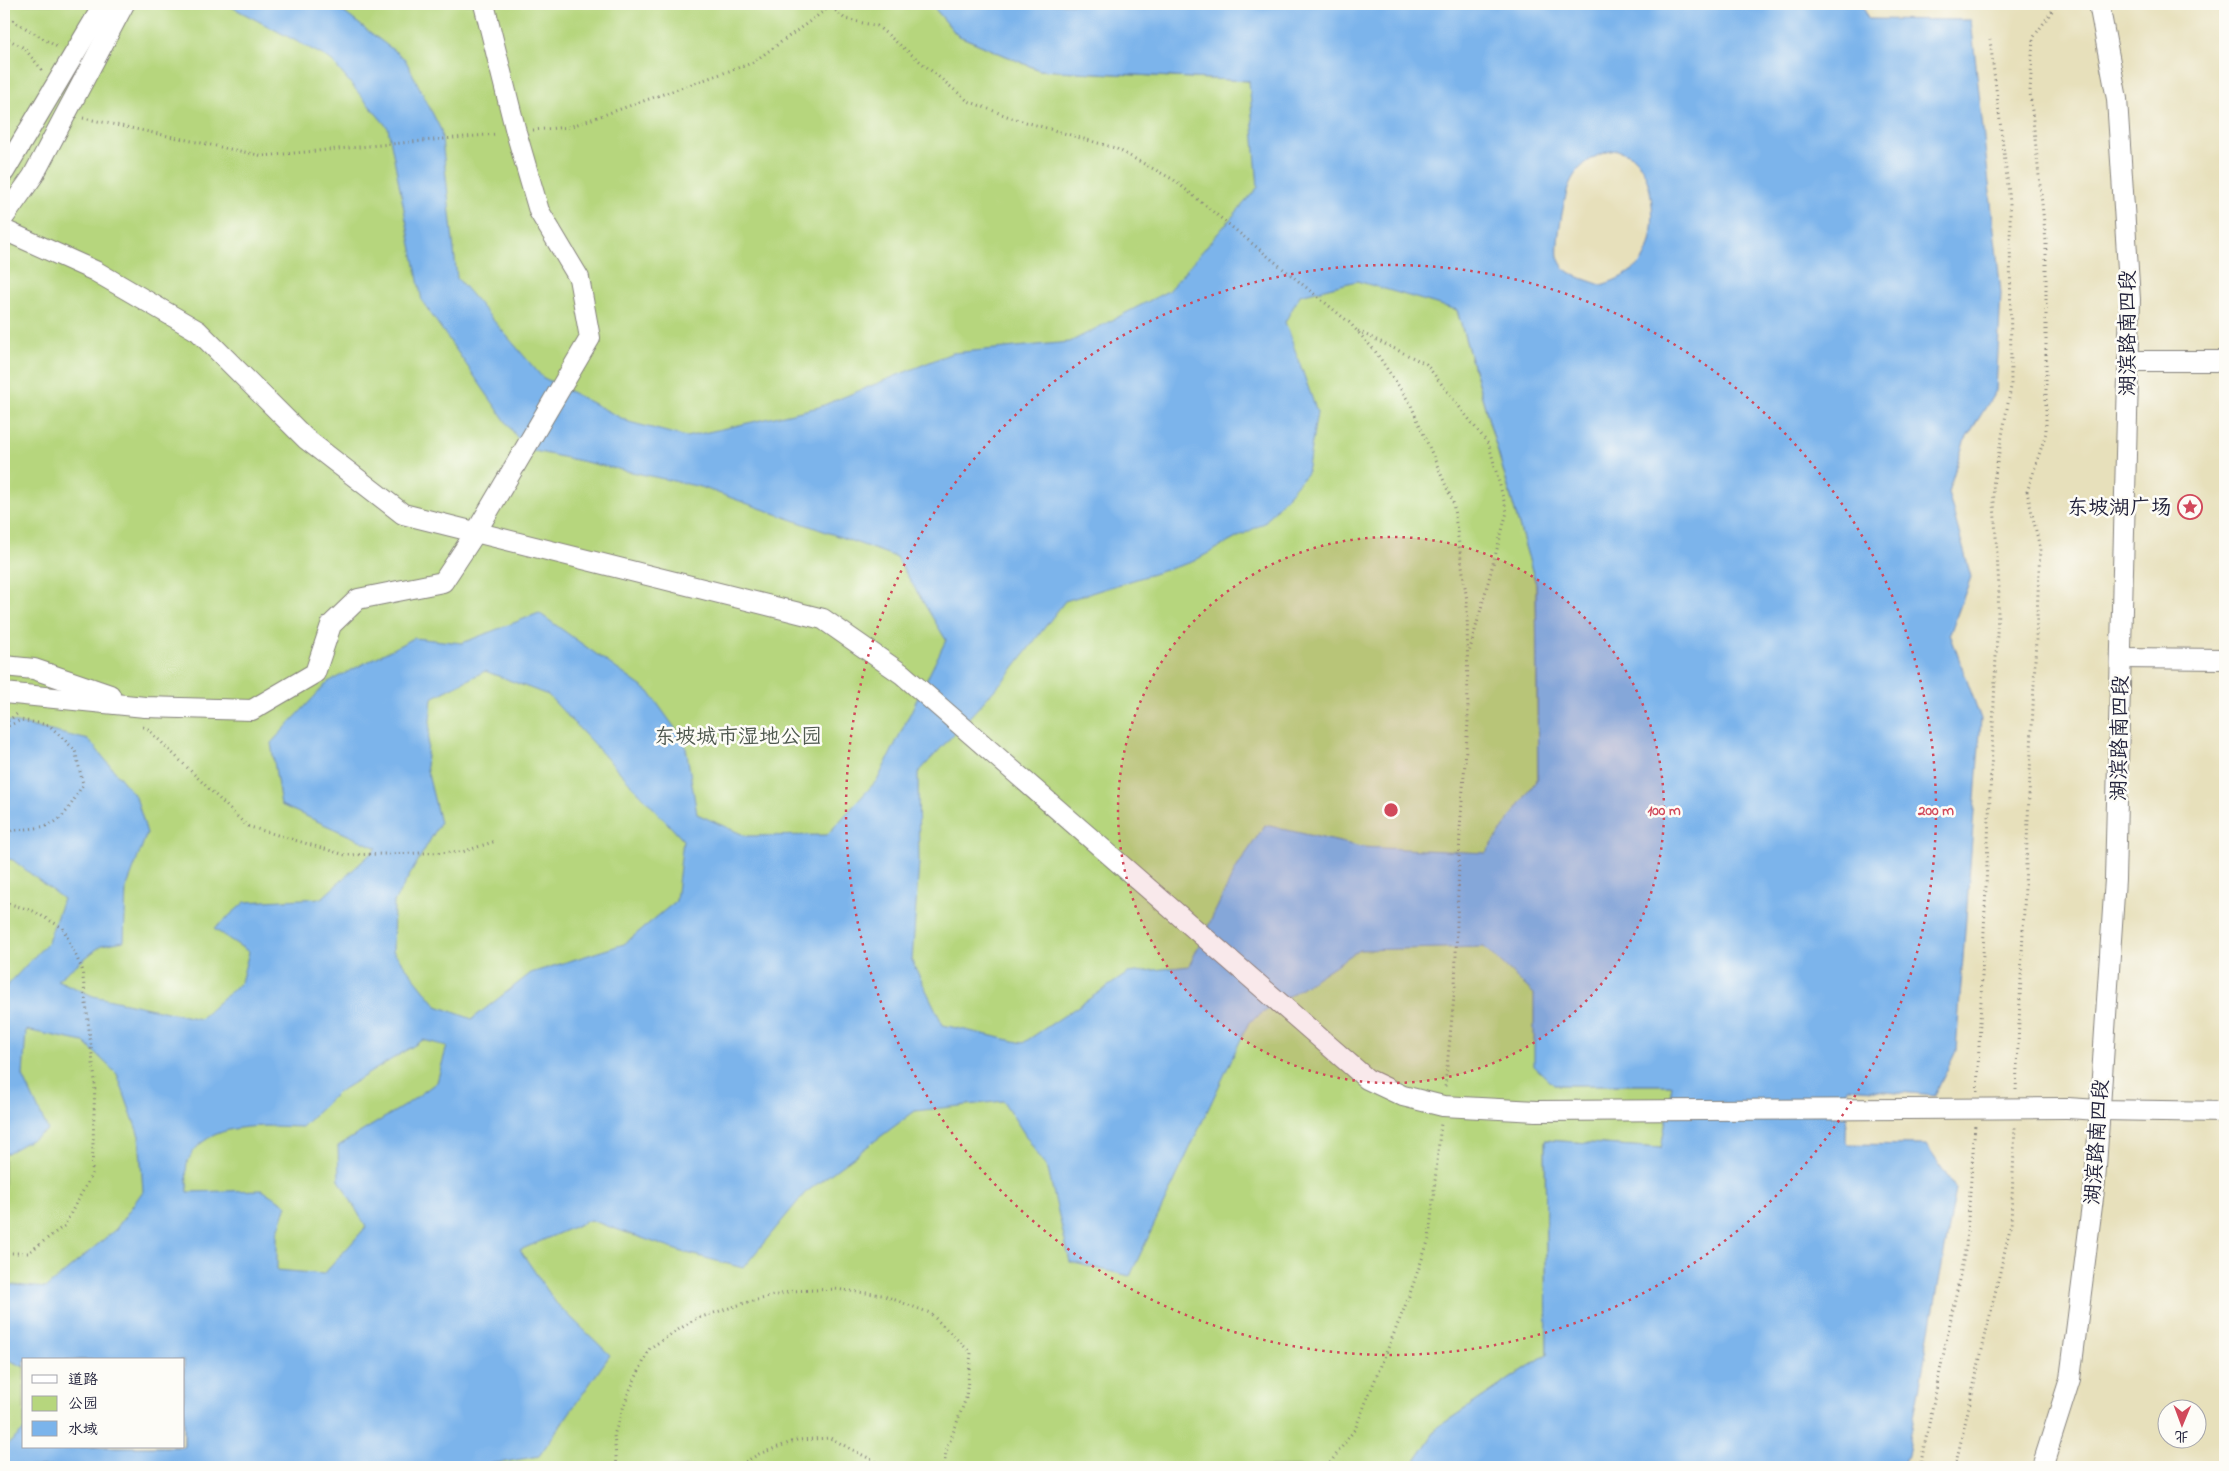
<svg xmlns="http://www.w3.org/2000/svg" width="2229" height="1471" font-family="'Indie Flower','LXGW WenKai TC',sans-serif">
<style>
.green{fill:#b6d67d;stroke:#6c7c5c;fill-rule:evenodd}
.water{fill:#7bb4eb;stroke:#4e6b93;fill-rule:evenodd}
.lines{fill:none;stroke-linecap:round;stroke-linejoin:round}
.minor-casing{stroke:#84817b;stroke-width:22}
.path{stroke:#84817b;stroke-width:3;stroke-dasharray:1 4;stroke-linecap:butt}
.minor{stroke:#fff;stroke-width:20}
.minor-bridge-casing{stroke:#84817b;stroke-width:22;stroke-linecap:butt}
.minor-bridge{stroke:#fff;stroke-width:20}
.ring{fill:none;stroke:#d1495b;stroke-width:2.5;stroke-dasharray:2.5 5}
.labels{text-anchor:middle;stroke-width:5;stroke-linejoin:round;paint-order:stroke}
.street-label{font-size:21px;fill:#22223b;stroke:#fdfcf7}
.poi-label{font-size:21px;fill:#22223b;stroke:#fdfcf7;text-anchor:end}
.park-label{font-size:21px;fill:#4e584f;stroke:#fdfcf7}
.centre{fill:#d1495b;stroke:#fdfcf7;stroke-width:2.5}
.ring-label{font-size:15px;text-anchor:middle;font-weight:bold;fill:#d1495b;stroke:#fdfcf7;stroke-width:5;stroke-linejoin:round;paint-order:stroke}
</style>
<rect width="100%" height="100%" fill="#fdfcf7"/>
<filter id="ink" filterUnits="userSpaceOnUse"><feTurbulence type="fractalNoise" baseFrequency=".02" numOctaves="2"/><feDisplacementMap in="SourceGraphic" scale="10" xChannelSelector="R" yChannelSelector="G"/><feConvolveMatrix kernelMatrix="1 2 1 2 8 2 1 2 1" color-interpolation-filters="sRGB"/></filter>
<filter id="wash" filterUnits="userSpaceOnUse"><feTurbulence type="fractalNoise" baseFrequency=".0096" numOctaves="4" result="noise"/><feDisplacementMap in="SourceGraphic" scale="20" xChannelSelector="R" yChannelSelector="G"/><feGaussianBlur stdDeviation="1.12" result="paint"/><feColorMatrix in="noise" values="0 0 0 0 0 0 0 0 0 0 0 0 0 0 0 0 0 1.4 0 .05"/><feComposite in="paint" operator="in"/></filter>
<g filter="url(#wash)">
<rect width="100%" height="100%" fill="#e7e0bb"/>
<!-- green -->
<path class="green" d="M4,4H931L957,35L1039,70L1249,81L1457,311L1536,584L1538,778L1554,1085H1672L1661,1148L1545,1140L1547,1354L1438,1427L1411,1467H4ZM24,1360H184V1447H24Z"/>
<!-- water -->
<path class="water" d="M226,4H333L405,59L441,130L457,278L542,377L629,422L686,437L819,407L952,353L1070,342L1168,291L1258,187L1249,81L1039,70L957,35L931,4H1863L1868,19L1971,20L2001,293L1996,391L1964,442L1948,492L1971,577L1950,634L1981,719L1956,1051L1935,1095L1847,1088L1846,1144L1926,1145L1956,1189L1907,1455L1902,1467H1411L1438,1427L1547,1354L1545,1140L1661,1148L1672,1085H1554L1534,1066V994L1484,947L1359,950L1249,1022L1130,1276L1070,1262L1048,1170L1003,1101L915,1111L805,1193L743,1268L679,1251L590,1220L520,1250L556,1303L610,1355L539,1456L505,1462L454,1467H4V1448L24,1430V1447H184V1360H24V1367L4,1358V1284L46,1288L116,1229L143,1191L139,1136L117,1074L84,1042L26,1030L23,1076L48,1130L4,1155V989L48,942L63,899L13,860L4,858V720L89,740L136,797L147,833L126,889L124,941L102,945L57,980L93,996L200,1019L241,982L249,952L214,929L245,902L322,898L377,848L281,805L271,743L328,682L414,638L462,643L539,613L649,692L685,742L697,814L746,836L827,835L878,779L946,640L896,557L701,487L525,449L422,301L388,128L330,59ZM1617,150C1622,152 1628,153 1632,156C1656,175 1659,239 1641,262C1632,273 1615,281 1601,285C1593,282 1572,276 1566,270C1563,268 1559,260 1558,257C1556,242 1564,195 1571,181C1580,163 1599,152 1617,150ZM1357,281L1457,310L1536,584L1538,778L1486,853L1362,847L1265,825L1235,870L1189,966L1128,973L1023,1043L943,1025L912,961L919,863L918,773L1009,674L1065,601L1192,562L1264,523L1307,473L1317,412L1285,322L1300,295ZM485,671L548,695L683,840L676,901L624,944L531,973L472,1019L437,1006L393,951L394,902L440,823L426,766L432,698ZM423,1040L447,1046L437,1082L407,1104L338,1146L339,1180L366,1227L324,1274L277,1270V1234L287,1205L262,1190L188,1192C188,1183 184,1169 188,1161C206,1120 265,1126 302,1127L337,1093Z"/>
</g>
<g filter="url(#ink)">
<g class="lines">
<defs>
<g id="minor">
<polyline points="4,172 104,4"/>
<polyline points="4,217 33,176 124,4"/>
<polyline points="4,230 95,271 198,331 306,439 403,514 823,619 902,674 1367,1079 1403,1096 1443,1106 1536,1111"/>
<polyline points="2128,361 2225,361"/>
<polyline points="2121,658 2225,659"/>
<polyline points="4,666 34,669 110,695"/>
<polyline points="4,693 145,707 252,710 315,673 331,625 358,599 443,582 476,532 590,338 579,278 539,211 516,132 484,4"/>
<polyline points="2067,1108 2099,1110 2225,1112"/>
<polyline points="2042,1467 2070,1379 2095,1182 2115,879 2130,300 2117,99 2099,4"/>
</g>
</defs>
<!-- minor casing -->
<use href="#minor" class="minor-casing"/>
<!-- path -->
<g class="path">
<polyline points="828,4 845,19 877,26 968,101 1012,118 1115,148 1174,180 1350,323 1375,351 1410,403 1453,502 1467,601 1468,723 1460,828 1455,987 1445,1087"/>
<polyline points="4,15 59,48"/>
<polyline points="4,37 24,48 43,71"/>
<polyline points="83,118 263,156 497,134"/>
<polyline points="533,130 569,127 752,63 831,6"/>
<polyline points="1358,331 1426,364 1489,445 1507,512 1469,653"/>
<polyline points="4,724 17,714"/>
<polyline points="143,727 148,729 247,826 345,855 462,852 496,841"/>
<path d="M4,728L21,720L49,725L75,750L83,784C58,830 55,826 6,831L4,829"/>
<polyline points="4,902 33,911 63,928 82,969 95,1081 92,1174 64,1226 28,1253 4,1253"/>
<polyline points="2016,1090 2040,548 2027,492 2046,433 2046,241 2030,92 2033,38 2057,4"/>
<polyline points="1977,1092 1999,588 1993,485 2011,387 2010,202 1990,40"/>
<polyline points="617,1467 614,1435 628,1394 650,1348 695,1319 745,1303 793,1291 835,1289 882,1295 930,1313 971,1353 966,1398 946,1452 944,1467"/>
<polyline points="737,1467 759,1454 797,1440 830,1438 876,1462 878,1467"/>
<polyline points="1327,1467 1355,1429 1408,1299 1429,1239 1441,1123"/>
<polyline points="1920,1467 1966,1246 1975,1125"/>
<polyline points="1955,1467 2011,1224 2015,1126"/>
</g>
<!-- minor -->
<use href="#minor" class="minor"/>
<defs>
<polyline id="minor-bridge" points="1536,1111 2067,1108"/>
</defs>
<!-- minor-bridge casing -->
<use href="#minor-bridge" class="minor-bridge-casing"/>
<!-- minor-bridge -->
<use href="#minor-bridge" class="minor-bridge"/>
</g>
</g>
<!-- distance rings -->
<circle cx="1391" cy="810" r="273" fill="#d1495b" fill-opacity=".12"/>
<g class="ring">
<circle cx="1391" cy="810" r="273"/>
<circle cx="1391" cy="810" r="545"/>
</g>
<!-- icons -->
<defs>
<symbol id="sight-ring" viewBox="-11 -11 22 22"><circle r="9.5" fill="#fdfcf7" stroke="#d1495b" stroke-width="1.5"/><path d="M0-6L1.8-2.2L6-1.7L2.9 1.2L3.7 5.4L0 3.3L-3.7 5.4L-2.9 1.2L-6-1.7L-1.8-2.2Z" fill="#d1495b"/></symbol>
</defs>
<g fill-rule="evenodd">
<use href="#sight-ring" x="2176" y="493" width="28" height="28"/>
</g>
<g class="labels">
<!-- street labels -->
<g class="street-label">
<text transform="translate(2127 333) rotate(-90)" y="7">湖滨路南四段</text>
<text transform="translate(2119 738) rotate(-89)" y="7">湖滨路南四段</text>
<text transform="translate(2096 1142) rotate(-86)" y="7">湖滨路南四段</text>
</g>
<!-- poi labels -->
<g class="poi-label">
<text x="2172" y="514">东坡湖广场</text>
</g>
<!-- park labels -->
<g class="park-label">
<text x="738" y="743">东坡城市湿地公园</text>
</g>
</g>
<circle cx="1391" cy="810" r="8" class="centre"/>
<g class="ring-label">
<text x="1664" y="815">100 m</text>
<text x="1936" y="815">200 m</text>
</g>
<!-- margin -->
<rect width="2229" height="1471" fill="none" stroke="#fdfcf7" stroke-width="20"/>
<!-- legend -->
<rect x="22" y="1358" width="162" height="90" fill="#fdfcf7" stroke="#a5a5ac"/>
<rect x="32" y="1375" width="25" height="8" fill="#ffffff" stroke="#a5a5ac"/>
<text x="68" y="1384" font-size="15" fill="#22223b">道路</text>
<rect x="32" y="1396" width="25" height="15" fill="#b6d67d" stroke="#a5a5ac"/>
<text x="68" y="1408" font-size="15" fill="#22223b">公园</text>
<rect x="32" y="1421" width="25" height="15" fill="#7bb4eb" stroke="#a5a5ac"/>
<text x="68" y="1434" font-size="15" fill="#22223b">水域</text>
<!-- north arrow -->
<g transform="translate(2182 1424) rotate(181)"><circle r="24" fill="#fdfcf7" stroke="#a5a5ac"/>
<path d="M0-4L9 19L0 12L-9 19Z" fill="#d1495b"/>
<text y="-8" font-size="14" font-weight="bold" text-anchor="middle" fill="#22223b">北</text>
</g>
</svg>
